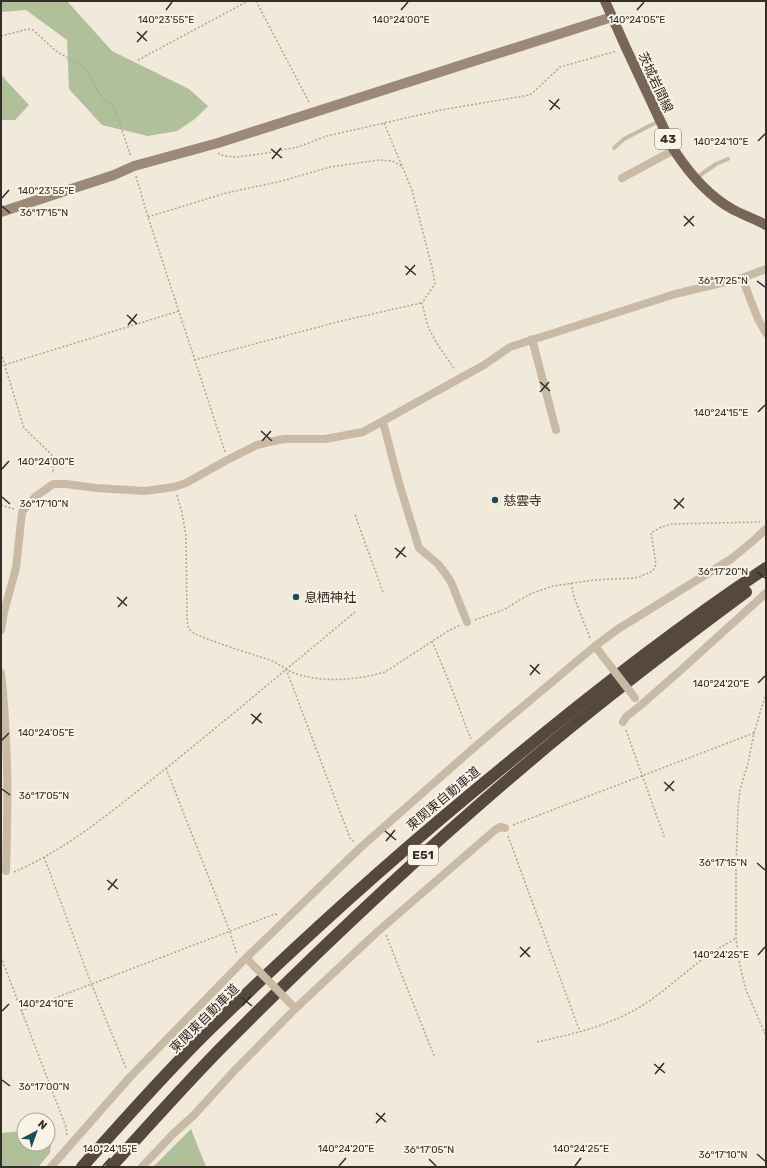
<svg xmlns="http://www.w3.org/2000/svg" width="767" height="1168" font-family="Rubik,'Noto Sans JP',sans-serif">
<style>
.green{fill:#afc09a}
.lines{fill:none;stroke-linecap:round;stroke-linejoin:round}
.path{stroke:#b5a490;stroke-width:1.5;stroke-dasharray:2 2;stroke-linecap:butt}
.lane{stroke:#c9baa6;stroke-width:4}
.street{stroke:#c9baa6;stroke-width:8}
.secondary{stroke:#9d8977;stroke-width:10}
.primary{stroke:#776658;stroke-width:10}
.highway{stroke:#56483e;stroke-width:12}
.street-bridge{stroke:#c9baa6;stroke-width:8}
.ticks{fill:none;stroke:#352d27;stroke-width:1.5}
.poi-dot{fill:#1c4d57;stroke:#f9f2e6;stroke-width:1.5}
.labels{text-anchor:middle;stroke-width:4;stroke-linejoin:round;paint-order:stroke}
.shield{fill:#f9f2e6;stroke:#706860;stroke-width:1}
.shield-label{font-size:12px;font-weight:bold;fill:#352d27}
.street-label{font-size:13px;fill:#352d27;stroke:#f9f2e6}
.poi-label{font-size:13px;fill:#352d27;stroke:#f9f2e6;text-anchor:start}
.ticks-label{font-size:10px;text-anchor:middle;fill:#352d27;stroke:#f9f2e6;stroke-width:4;stroke-linejoin:round;paint-order:stroke}
</style>
<rect width="100%" height="100%" fill="#f1e9da"/>
<!-- green -->
<g class="green">
<polygon points="1,1 67,1 112,51 189,89 208,106 195,119 177,131 148,136 102,125 69,89 67,40 26,10 1,12"/>
<polygon points="1,75 29,105 15,120 1,120"/>
<polygon points="53,1128 50,1153 38,1167 1,1167 1,1133 24,1131 24,1144 48,1144 48,1129"/>
<polygon points="191,1129 206,1167 153,1167"/>
</g>
<g class="lines">
<!-- path -->
<g class="path">
<polyline points="256,1 310,104"/>
<polyline points="1,36 28,29 33,30 56,51 83,67 87,71 95,86 102,98 114,107 131,157"/>
<polyline points="138,60 248,1"/>
<polyline points="384,123 412,190 432,267 435,284 422,303 428,327 436,342 455,370"/>
<polyline points="218,153 224,156 238,157 267,153 298,147 327,136 441,110 530,95 539,87 560,67 617,51"/>
<polyline points="136,176 148,217 225,452"/>
<polyline points="148,217 226,193 282,181 330,167 379,160 392,161 402,166"/>
<polyline points="1,353 24,428 51,454 53,457 53,474"/>
<polyline points="194,360 341,321 421,303"/>
<polyline points="1,366 179,311"/>
<path d="M177,495L182,513L186,536L187,621L189,629L195,634C219,644 245,652 270,660C280,664 287,671 297,674C325,683 357,680 385,672L448,631L460,625"/>
<polyline points="1,505 14,509"/>
<polyline points="355,515 383,592"/>
<polyline points="571,583 574,597 590,638"/>
<polyline points="475,620 503,610 530,594 553,586 594,580 635,578 646,574 653,571 656,564 651,533 661,527 672,524 760,522"/>
<polyline points="432,641 450,684 470,737 471,739"/>
<polyline points="286,669 350,838 354,842"/>
<polyline points="766,693 754,733 748,763 740,790 738,807 736,868 736,938 739,961 746,990 766,1036"/>
<polyline points="626,730 665,839"/>
<polyline points="166,768 230,932 236,952 239,953"/>
<polyline points="513,825 754,733"/>
<polyline points="508,836 580,1032"/>
<polyline points="44,857 91,983 126,1068"/>
<path d="M14,872C68,849 113,810 159,774C225,721 290,666 355,612"/>
<polyline points="386,935 435,1058"/>
<polyline points="1,957 66,1127 67,1137"/>
<polyline points="21,1011 275,914 278,915"/>
<path d="M537,1042C573,1034 608,1026 640,1007C664,992 685,972 708,955C717,949 727,944 736,938"/>
</g>
<!-- lane -->
<g class="lane">
<polyline points="614,148 624,139 659,121"/>
<polyline points="696,178 716,164 728,159"/>
</g>
<!-- street -->
<g class="street">
<polyline points="622,178 674,150"/>
<polyline points="742,278 758,319 766,333"/>
<polyline points="532,339 556,430"/>
<polyline points="383,422 399,483 419,548 438,564 445,573 451,582 467,622"/>
<polyline points="1,630 4,612 16,568 22,512 35,497 53,484 66,484 96,488 145,491 174,487 186,483 227,460 257,445 269,442 284,439 325,439 363,432 484,365 510,347 675,294 742,278 766,269"/>
<path d="M1,673C5,705 6,736 7,767C8,802 7,837 6,871"/>
<polyline points="623,722 626,717 641,705 681,670 766,593"/>
<polyline points="51,1167 130,1077 246,958 360,848 477,745 595,646 618,629 731,559 753,541 766,529"/>
<polyline points="142,1167 173,1134 194,1115 235,1070 296,1008 376,933 495,830 500,827 505,828"/>
</g>
<!-- secondary -->
<polyline class="secondary" points="1,212 114,175 134,166 218,143 612,17"/>
<!-- primary -->
<path class="primary" d="M605,1L626,48L674,150C689,173 707,195 732,209C743,215 755,219 766,225"/>
<!-- highway -->
<g class="highway">
<path d="M82,1167C121,1123 161,1078 203,1036C300,941 401,850 507,764C590,695 676,628 766,568"/>
<path d="M111,1167C146,1128 182,1088 219,1050C326,942 438,837 555,740C617,689 681,640 746,592"/>
</g>
<!-- street-bridge -->
<g class="street-bridge">
<polyline points="598,650 635,698"/>
<polyline points="250,962 292,1005"/>
</g>
</g>
<!-- ticks -->
<path class="ticks" d="M166,10L172,2M401,10L408,2M637,10L644,2M137,32L147,41M137,42L147,31M549,100L560,109M550,110L559,99M758,141L765,134M271,149L282,158M272,159L281,148M2,198L9,190M2,206L10,213M684,216L694,226M684,226L694,216M405,266L416,275M406,275L415,265M757,281L765,287M127,315L137,324M128,325L137,314M540,382L550,391M540,392L549,382M758,412L765,405M261,431L272,441M262,441L271,431M2,469L9,461M2,497L10,504M674,499L684,508M674,509L684,498M395,548L406,557M396,558L405,547M757,572L765,578M117,597L127,606M118,607L127,597M530,665L540,674M530,675L539,664M758,683L765,676M251,714L262,723M252,724L261,713M2,740L9,733M664,782L674,791M2,789L10,795M665,791L674,781M385,831L396,840M386,841L395,830M757,863L765,870M107,880L118,889M108,890L117,879M520,947L530,957M758,955L765,947M520,957L530,947M241,997L252,1006M242,1006L251,996M2,1011L9,1004M654,1064L665,1073M655,1074L664,1063M2,1080L10,1086M376,1113L386,1122M376,1123L385,1113M757,1154L765,1161M429,1159L436,1166M103,1166L110,1158M339,1166L346,1158M575,1166L581,1158"/>
<!-- markers -->
<g class="poi-dot">
<circle cx="495" cy="500" r="4"/>
<circle cx="296" cy="597" r="4"/>
</g>
<g class="labels">
<!-- shield labels -->
<g class="shield">
<rect x="655" y="129" width="26" height="20" rx="3"/>
<rect x="408" y="845" width="30" height="20" rx="3"/>
</g>
<g class="shield-label">
<text x="668" y="143">43</text>
<text x="423" y="859">E51</text>
</g>
<!-- street labels -->
<g class="street-label">
<text transform="translate(656 82) rotate(65)" y="5">茨城岩間線</text>
<text transform="translate(443 798) rotate(-40)" y="5">東関東自動車道</text>
<text transform="translate(204 1018) rotate(-45)" y="5">東関東自動車道</text>
</g>
<!-- poi labels -->
<g class="poi-label">
<text x="503" y="505">慈雲寺</text>
<text x="304" y="602">息栖神社</text>
</g>
</g>
<g class="ticks-label">
<text x="401" y="23">140°24'00"E</text>
<text x="637" y="23">140°24'05"E</text>
<text x="166" y="23">140°23'55"E</text>
<text x="721" y="145">140°24'10"E</text>
<text x="46" y="194">140°23'55"E</text>
<text x="44" y="216">36°17'15"N</text>
<text x="723" y="284">36°17'25"N</text>
<text x="721" y="416">140°24'15"E</text>
<text x="46" y="465">140°24'00"E</text>
<text x="44" y="507">36°17'10"N</text>
<text x="723" y="575">36°17'20"N</text>
<text x="721" y="687">140°24'20"E</text>
<text x="46" y="736">140°24'05"E</text>
<text x="44" y="799">36°17'05"N</text>
<text x="723" y="866">36°17'15"N</text>
<text x="721" y="958">140°24'25"E</text>
<text x="46" y="1007">140°24'10"E</text>
<text x="44" y="1090">36°17'00"N</text>
<text x="110" y="1152">140°24'15"E</text>
<text x="346" y="1152">140°24'20"E</text>
<text x="581" y="1152">140°24'25"E</text>
<text x="429" y="1153">36°17'05"N</text>
<text x="723" y="1158">36°17'10"N</text>
</g>
<!-- border -->
<rect width="767" height="1168" fill="none" stroke="#352d27" stroke-width="4"/>
<!-- north arrow -->
<g transform="translate(36 1132) rotate(41)"><circle r="19" fill="#f9f2e6" stroke="#aba39a"/>
<path d="M0-3L7 15L0 10L-7 15Z" fill="#1c4d57"/>
<text y="-6" font-size="11" font-weight="bold" text-anchor="middle" fill="#352d27">N</text>
</g>
</svg>
